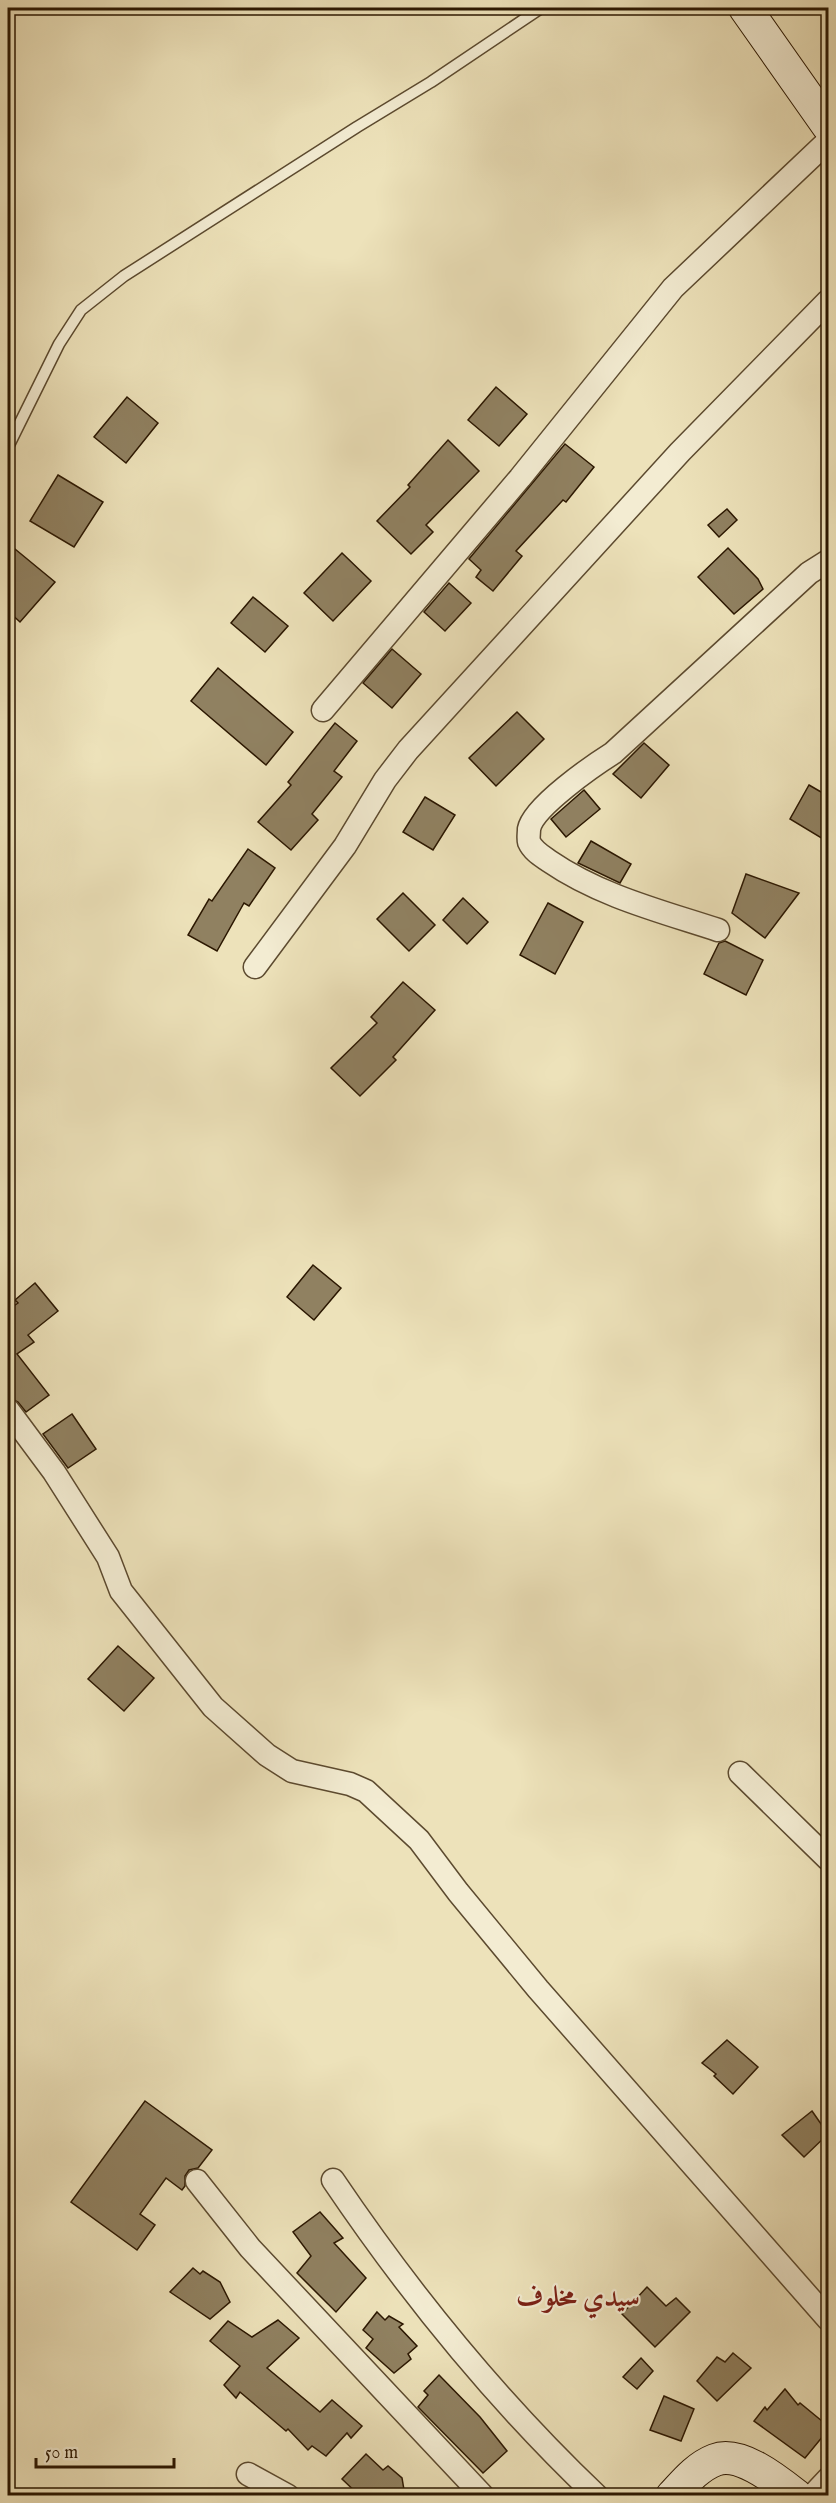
<svg xmlns="http://www.w3.org/2000/svg" width="836" height="2503" font-family="'IM FELL English',Amiri,serif">
<style>
.building{fill:#908161;stroke:#2b1701;stroke-width:1.5}
.lines{fill:none;stroke-linecap:round;stroke-linejoin:round}
.lane-casing{stroke:#5c4a2f;stroke-width:13}
.street-casing{stroke:#5c4a2f;stroke-width:25}
.secondary-casing{stroke:#2b1701;stroke-width:34}
.lane{stroke:#f3ecd2;stroke-width:10}
.street{stroke:#f3ecd2;stroke-width:22}
.secondary{stroke:#f3ecd2;stroke-width:32}
.labels{text-anchor:middle;stroke-width:4.5;stroke-linejoin:round;paint-order:stroke}
.district-label{font-size:28px;font-weight:bold;fill:#7a1f14;stroke:#f3ecd2}
</style>
<rect width="100%" height="100%" fill="#ede2ba"/>
<filter id="stains"><feTurbulence type="fractalNoise" baseFrequency=".00333" numOctaves="4"/><feColorMatrix values="0 0 0 0 .2 0 0 0 0 .09 0 0 0 0 .02 0 0 0 .5 -.17"/></filter>
<radialGradient id="worn" r=".72"><stop offset=".6" stop-color="#630" stop-opacity="0"/><stop offset="1" stop-color="#630" stop-opacity=".3"/></radialGradient>
<!-- building -->
<g class="building">
<polygon points="496,387 527,414 499,446 468,420"/>
<polygon points="127,397 158,423 126,463 94,437"/>
<polygon points="448,440 479,471 426,525 433,532 411,554 377,521 410,487 408,485"/>
<polygon points="565,444 594,467 566,502 563,500 516,551 522,556 493,591 476,577 481,570 469,559"/>
<polygon points="58,475 103,502 74,547 30,521"/>
<polygon points="727,509 737,520 719,537 708,525"/>
<polygon points="728,548 758,579 763,589 734,614 698,577"/>
<polygon points="15,549 55,582 20,622 8,611 8,558"/>
<polygon points="342,553 371,581 333,621 304,593"/>
<polygon points="449,583 471,603 445,631 424,612"/>
<polygon points="253,597 288,626 265,652 231,623"/>
<polygon points="392,649 421,674 392,708 363,683"/>
<polygon points="218,668 293,732 266,765 191,701"/>
<polygon points="517,712 544,739 496,786 469,758"/>
<polygon points="335,723 357,741 334,771 342,777 312,814 318,820 291,850 258,822 291,785 288,782"/>
<polygon points="644,743 669,765 641,798 613,774"/>
<polygon points="809,785 828,796 828,842 790,819"/>
<polygon points="584,790 600,809 566,837 551,819"/>
<polygon points="425,797 455,815 433,850 403,832"/>
<polygon points="591,841 631,864 620,883 578,863"/>
<polygon points="248,849 275,868 249,906 244,903 217,951 188,935 209,899 212,901"/>
<polygon points="746,874 799,893 765,938 732,913"/>
<polygon points="403,893 435,925 409,951 377,919"/>
<polygon points="463,898 488,922 467,944 443,920"/>
<polygon points="548,903 583,922 555,974 520,955"/>
<polygon points="725,941 763,960 746,995 704,974 719,943"/>
<polygon points="403,982 435,1010 393,1057 396,1060 360,1096 331,1068 377,1023 371,1017"/>
<polygon points="313,1265 341,1288 314,1320 287,1297"/>
<polygon points="35,1283 58,1311 28,1335 34,1342 17,1354 49,1395 26,1412 18,1402 8,1397 8,1310 18,1303 15,1300"/>
<polygon points="72,1414 96,1449 68,1468 43,1434"/>
<polygon points="118,1646 154,1678 124,1711 88,1679"/>
<polygon points="727,2040 758,2067 733,2094 714,2076 716,2074 702,2063"/>
<polygon points="145,2101 212,2150 198,2168 189,2170 185,2176 185,2186 182,2190 166,2178 140,2214 155,2225 137,2250 71,2202"/>
<polygon points="812,2111 828,2134 804,2157 782,2135"/>
<polygon points="320,2212 343,2238 334,2243 366,2278 336,2312 297,2273 311,2256 293,2232"/>
<polygon points="193,2268 200,2274 203,2271 220,2282 230,2302 210,2319 170,2292"/>
<polygon points="647,2287 666,2306 676,2298 690,2312 655,2347 622,2314"/>
<polygon points="377,2312 385,2320 389,2316 403,2324 399,2327 417,2346 408,2354 411,2359 394,2373 366,2348 373,2339 363,2330"/>
<polygon points="278,2320 299,2338 267,2368 320,2412 332,2400 362,2426 351,2438 347,2433 326,2456 312,2446 308,2450 288,2429 286,2431 240,2392 236,2398 224,2385 240,2366 210,2341 228,2321 252,2337"/>
<polygon points="733,2353 751,2368 717,2401 697,2381 717,2357 725,2362"/>
<polygon points="641,2358 653,2371 637,2389 623,2377"/>
<polygon points="439,2375 480,2417 507,2451 483,2473 418,2407 428,2395 424,2391"/>
<polygon points="785,2389 798,2405 800,2403 828,2426 828,2430 805,2458 754,2421 765,2407 767,2410"/>
<polygon points="664,2396 694,2409 681,2441 650,2430"/>
<polygon points="366,2454 383,2470 388,2466 402,2478 405,2496 360,2496 342,2479"/>
</g>
<g class="lines">
<defs>
<polyline id="lane" points="8,447 59,344 81,310 124,276 357,127 431,82 541,8"/>
<g id="street">
<polyline points="323,710 520,478 673,288 828,141"/>
<path d="M718,930C660,911 600,896 549,861C542,856 533,851 529,842C528,839 529,833 529,829C533,807 594,765 613,753L809,573L828,561"/>
<polyline points="255,967 345,846 385,780 408,750 680,452 828,301"/>
<polyline points="8,1410 54,1472 108,1557 121,1591 213,1707 267,1755 292,1771 350,1784 366,1791 419,1840 458,1892 538,1989 828,2319"/>
<polyline points="740,1773 828,1859"/>
<path d="M333,2180C410,2294 497,2401 597,2496"/>
<polyline points="197,2181 250,2248 483,2496"/>
<polyline points="248,2474 288,2496"/>
<polyline points="812,2496 828,2479"/>
</g>
<g id="secondary">
<polyline points="745,8 828,126"/>
<path d="M672,2496C685,2482 697,2467 715,2460C740,2450 778,2481 797,2496"/>
</g>
</defs>
<!-- lane casing -->
<use href="#lane" class="lane-casing"/>
<!-- street casing -->
<use href="#street" class="street-casing"/>
<!-- secondary casing -->
<use href="#secondary" class="secondary-casing"/>
<!-- lane -->
<use href="#lane" class="lane"/>
<!-- street -->
<use href="#street" class="street"/>
<!-- secondary -->
<use href="#secondary" class="secondary"/>
</g>
<g class="labels">
<!-- district labels -->
<g class="district-label">
<text x="578" y="2306">سيدي مخلوف</text>
</g>
</g>
<!-- margin -->
<rect width="836" height="2503" fill="none" stroke="#ede2ba" stroke-width="30"/>
<rect x="9" y="9" width="818" height="2485" fill="none" stroke="#2b1701" stroke-width="3"/>
<rect x="15" y="15" width="806" height="2473" fill="none" stroke="#2b1701" stroke-width="1.5"/>
<!-- scale -->
<path d="M36 2458v9h138v-9" fill="none" stroke="#2b1701" stroke-width="3"/>
<text x="45" y="2458" font-size="18" fill="#2b1701" stroke="#f3ecd2" stroke-width="4.5" paint-order="stroke">50 m</text>
<rect width="100%" height="100%" filter="url(#stains)"/>
<rect width="100%" height="100%" fill="url(#worn)"/>
</svg>
